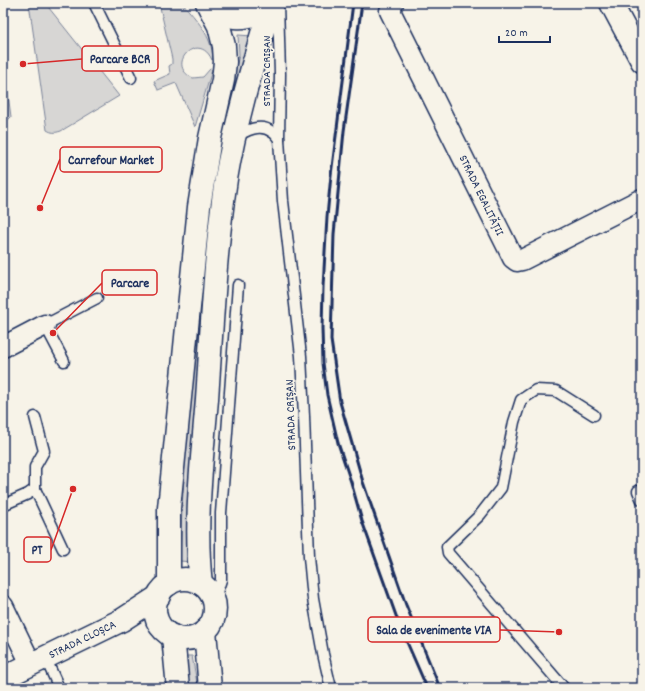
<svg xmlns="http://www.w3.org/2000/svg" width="645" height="691" font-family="Dekko,sans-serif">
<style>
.green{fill:#d7d6d4;stroke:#798299}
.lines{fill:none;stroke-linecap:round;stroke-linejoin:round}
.service-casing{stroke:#1b2f5e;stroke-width:13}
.minor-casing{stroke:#1b2f5e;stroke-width:23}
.secondary-casing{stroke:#1b2f5e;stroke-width:25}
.primary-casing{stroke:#1b2f5e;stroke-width:25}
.service{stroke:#f7f3e8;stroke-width:10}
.minor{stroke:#f7f3e8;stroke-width:20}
.secondary{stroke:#f7f3e8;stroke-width:22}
.primary{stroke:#f7f3e8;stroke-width:22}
.rail{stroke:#1b2f5e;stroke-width:3}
.labels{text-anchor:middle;stroke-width:3.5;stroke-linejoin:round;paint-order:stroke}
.street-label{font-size:12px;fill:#1b2f5e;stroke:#f7f3e8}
.leader{fill:none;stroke:#d62828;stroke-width:1.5}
.callout-dot{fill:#d62828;stroke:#f7f3e8;stroke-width:1.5}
.callout{fill:#f7f3e8;stroke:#d62828;stroke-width:1.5}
.callout-label{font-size:13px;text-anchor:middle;font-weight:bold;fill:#1b2f5e}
</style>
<rect width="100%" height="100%" fill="#f7f3e8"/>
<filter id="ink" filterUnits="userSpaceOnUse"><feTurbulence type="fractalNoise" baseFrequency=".025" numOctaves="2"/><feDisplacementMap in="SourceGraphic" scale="8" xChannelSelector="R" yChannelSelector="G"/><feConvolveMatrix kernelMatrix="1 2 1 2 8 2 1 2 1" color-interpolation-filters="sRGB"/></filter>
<g filter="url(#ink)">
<!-- green -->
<g class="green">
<path d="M29,3H45L119,96L61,131C55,133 52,133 47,130Z"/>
<path d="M159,3H182C197,20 212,36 213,59L212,60C199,30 164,65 193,78L203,77L210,69L212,70L195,127L176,83L158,90L154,81L170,74L169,66L172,64V59Z"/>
<polygon points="238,35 253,36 230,122 192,562 180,561 182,507 191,376 211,174 239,55"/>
<polygon points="4,63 11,117 3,125 3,64"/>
<polygon points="186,656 192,656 198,688 189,688"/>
</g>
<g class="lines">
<defs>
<g id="service">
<polyline points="94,3 131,78"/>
<polyline points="278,3 280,74 279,139 283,201 301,356 304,416 309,557 313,599 323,654 331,688"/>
<path d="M236,138C245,130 261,123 272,132C275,133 277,137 279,139"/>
<polyline points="64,361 45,325 97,298"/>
<polyline points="35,489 35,467 44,451 35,417"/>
<polyline points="638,491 642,500"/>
<polyline points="3,505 28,494 35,489 63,549"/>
<polyline points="214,601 221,580 221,513 238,285"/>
<polyline points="45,657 59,688"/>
<polyline points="564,688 448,553 447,547 480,515 501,488 514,422 521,400 536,390 556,391 594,415"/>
</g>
<g id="minor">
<polyline points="393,3 390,11 513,258 517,261 522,260 642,199"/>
<polyline points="3,347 45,325"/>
<polyline points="3,606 31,664"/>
</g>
<polyline id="secondary" points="611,3 642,61"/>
<g id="primary">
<path d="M208,3C225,22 253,22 270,3"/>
<circle cx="185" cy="609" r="30"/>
<polyline points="169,584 169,508 199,207 210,138 223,80 225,62 224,46 219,26 207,3"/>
<path d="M201,584C194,523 202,461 207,399C212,326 215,252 226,179C236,119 254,61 271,3"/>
<polyline points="205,631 210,688"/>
<polyline points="173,636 178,688"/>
<polyline points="3,678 122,620 159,596"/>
</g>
</defs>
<!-- service casing -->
<use href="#service" class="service-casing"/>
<!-- minor casing -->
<use href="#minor" class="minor-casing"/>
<!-- secondary casing -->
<use href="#secondary" class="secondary-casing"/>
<!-- primary casing -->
<use href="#primary" class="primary-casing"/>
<!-- service -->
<use href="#service" class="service"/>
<!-- minor -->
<use href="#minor" class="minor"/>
<!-- secondary -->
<use href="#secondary" class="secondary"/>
<!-- primary -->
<use href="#primary" class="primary"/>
<!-- rail -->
<g class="rail">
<polyline points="353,3 331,175 327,217 323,287 322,328 323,363 327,395 338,443 351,482 362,521 399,624 427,688"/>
<polyline points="362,3 344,131 334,234 331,340 340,402 363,482 406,605 440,688"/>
</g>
</g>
</g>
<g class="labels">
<!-- street labels -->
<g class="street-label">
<text transform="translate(266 71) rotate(-90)" y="4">STRADA CRIȘAN</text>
<text transform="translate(482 195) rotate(64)" y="4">STRADA EGALITĂȚII</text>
<text transform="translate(290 415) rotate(-92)" y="4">STRADA CRIȘAN</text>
<text transform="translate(82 639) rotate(-26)" y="4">STRADA CLOȘCA</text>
</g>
</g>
<!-- callouts -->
<path class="leader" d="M23 64L82 59M40 208L60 159M53 333L102 283M73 489L51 550M559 632L500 630"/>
<g class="callout-dot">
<circle cx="23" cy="64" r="4"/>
<circle cx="40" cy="208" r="4"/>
<circle cx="53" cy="333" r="4"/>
<circle cx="73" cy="489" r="4"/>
<circle cx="559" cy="632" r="4"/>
</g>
<g class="callout">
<rect x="82" y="46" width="76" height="25" rx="4"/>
<rect x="60" y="147" width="102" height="25" rx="4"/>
<rect x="102" y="270" width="55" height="25" rx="4"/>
<rect x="24" y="537" width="27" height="25" rx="4"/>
<rect x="368" y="617" width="132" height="25" rx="4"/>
</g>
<g class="callout-label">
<text x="120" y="63">Parcare BCR</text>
<text x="111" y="164">Carrefour Market</text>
<text x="130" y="287">Parcare</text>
<text x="37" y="554">PT</text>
<text x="434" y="634">Sala de evenimente VIA</text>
</g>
<!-- margin -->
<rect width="645" height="691" fill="none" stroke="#f7f3e8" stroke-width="16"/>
<rect x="8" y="8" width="629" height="675" fill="none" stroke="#1b2f5e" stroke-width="1.5" filter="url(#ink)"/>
<!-- scale -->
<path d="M499 36v6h51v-6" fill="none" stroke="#1b2f5e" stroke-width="2"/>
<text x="505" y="36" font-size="12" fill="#1b2f5e" stroke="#f7f3e8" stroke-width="3" paint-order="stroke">20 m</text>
</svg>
